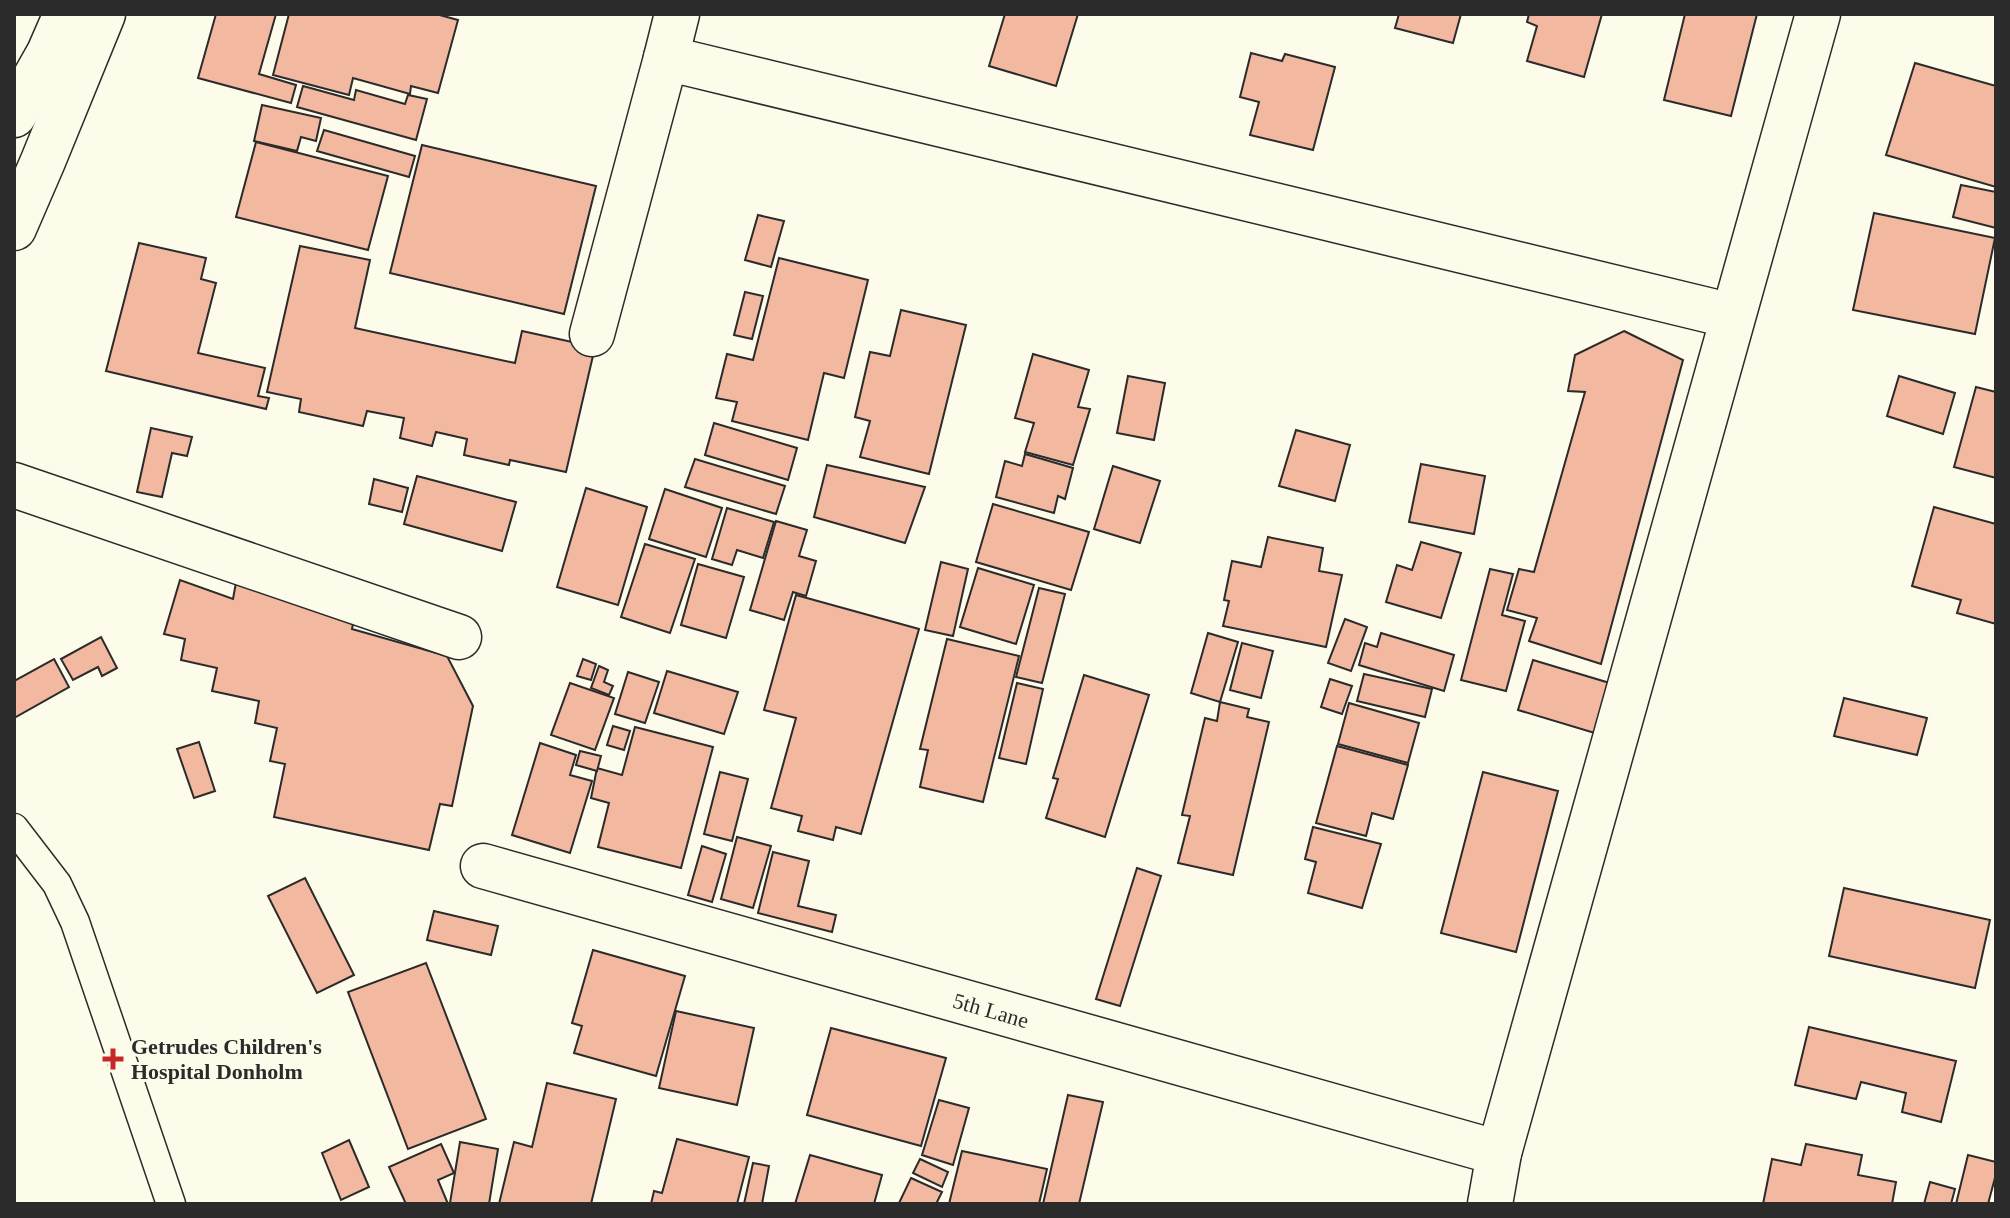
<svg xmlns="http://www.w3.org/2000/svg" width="2010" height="1218" font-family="Georgia,serif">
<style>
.building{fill:#f2b8a0;stroke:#2b2b2b;stroke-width:2}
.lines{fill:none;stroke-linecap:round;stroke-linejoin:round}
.service-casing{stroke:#2b2b2b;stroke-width:31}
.minor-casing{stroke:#2b2b2b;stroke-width:47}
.secondary-casing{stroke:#2b2b2b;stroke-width:47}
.service{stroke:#fdfbea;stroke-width:28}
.minor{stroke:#fdfbea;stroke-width:44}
.secondary{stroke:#fdfbea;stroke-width:44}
.poi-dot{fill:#c62828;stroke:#fdfbea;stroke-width:3}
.labels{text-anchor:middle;stroke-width:6;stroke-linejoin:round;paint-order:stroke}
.street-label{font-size:22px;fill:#2b2b2b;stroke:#fdfbea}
.poi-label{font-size:22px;font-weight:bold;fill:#2b2b2b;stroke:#fdfbea;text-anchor:start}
</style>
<rect width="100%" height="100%" fill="#fdfbea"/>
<!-- building -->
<g class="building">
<polygon points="216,14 276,14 259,74 296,85 291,103 198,78"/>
<polygon points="289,14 436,14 458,20 438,93 411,86 410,94 353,78 349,95 273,75"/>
<polygon points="1005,14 1078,14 1056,86 989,66"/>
<polygon points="1399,14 1461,14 1453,43 1395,28"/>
<polygon points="1529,14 1602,14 1584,77 1527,61 1537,26 1527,22"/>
<polygon points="1685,14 1757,14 1731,116 1664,100"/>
<polygon points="1251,53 1282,61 1285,54 1335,67 1313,150 1250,135 1259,102 1240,97"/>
<polygon points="1915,63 1996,86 1996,187 1886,155"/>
<polygon points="303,86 354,100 356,90 405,104 408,95 427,99 416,140 297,107"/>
<polygon points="262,105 321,118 316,141 301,137 297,151 254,141"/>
<polygon points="324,130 415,156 409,177 317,151"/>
<polygon points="256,142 388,176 368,250 236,217"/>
<polygon points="422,145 596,186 564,314 390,273"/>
<polygon points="1961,185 1996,192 1996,228 1953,217"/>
<polygon points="1874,213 1995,238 1975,334 1853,310"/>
<polygon points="758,215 784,221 771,267 745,260"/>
<polygon points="139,243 206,258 201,279 216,283 198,353 265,368 258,396 269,398 266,409 106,371"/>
<polygon points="300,246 370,260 355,328 515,363 522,331 595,347 566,472 510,460 509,465 464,455 467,439 436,432 432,446 400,438 404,418 367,411 363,426 299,412 301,399 267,392"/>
<polygon points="779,258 868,280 844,378 824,373 808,440 732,421 737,402 716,398 727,354 753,360"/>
<polygon points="745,292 763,296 752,339 734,335"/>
<polygon points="901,310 966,325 929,474 860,457 870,421 855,417 870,352 890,356"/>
<polygon points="1624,331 1683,360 1601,664 1529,641 1537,618 1507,610 1519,569 1534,572 1585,392 1568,391 1575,355"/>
<polygon points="1033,354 1089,370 1078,407 1090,409 1073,465 1025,452 1034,423 1015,418"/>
<polygon points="1128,376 1165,383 1154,440 1117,433"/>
<polygon points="1899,376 1955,393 1943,434 1887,416"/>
<polygon points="1976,387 1996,392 1996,478 1954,467"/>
<polygon points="714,423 797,448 788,480 705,455"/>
<polygon points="151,428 192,437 187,456 172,453 162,497 137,492"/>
<polygon points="1296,430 1350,445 1335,501 1279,486"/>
<polygon points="1025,454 1073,468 1065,499 1058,496 1054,513 996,497 1005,461 1022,466"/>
<polygon points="695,459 785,486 776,514 685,487"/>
<polygon points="1421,464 1485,476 1474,534 1409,522"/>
<polygon points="827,465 925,487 905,543 814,517"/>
<polygon points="1113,466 1160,481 1140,543 1094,529"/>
<polygon points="417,476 516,502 502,551 404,524"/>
<polygon points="374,479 408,488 402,512 369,504"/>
<polygon points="586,488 647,507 618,605 557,587"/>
<polygon points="665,489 722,508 706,557 649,539"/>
<polygon points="993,504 1089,532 1071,590 976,562"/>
<polygon points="1934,507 1996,524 1996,624 1957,613 1961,600 1912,586"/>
<polygon points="727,508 774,522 763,558 737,550 732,565 712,559"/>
<polygon points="776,521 807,530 799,556 816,561 806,596 793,592 784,620 750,610"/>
<polygon points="1268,537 1323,548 1319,571 1342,575 1326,647 1223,626 1229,601 1224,600 1232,561 1261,567"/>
<polygon points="1421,542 1461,553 1441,618 1386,602 1397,565 1412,570"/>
<polygon points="645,544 695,559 670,633 621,617"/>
<polygon points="941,562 968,569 953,636 925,630"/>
<polygon points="698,564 744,577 726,638 681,625"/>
<polygon points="978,568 1034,585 1016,644 960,627"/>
<polygon points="1490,569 1513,574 1502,615 1525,621 1506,691 1461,680"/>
<polygon points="237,577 356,609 352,629 447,656 473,706 452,806 440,804 429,850 274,817 285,764 270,761 277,728 255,723 259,701 212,691 217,668 181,660 185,639 164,634 180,580 233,599"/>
<polygon points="1039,588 1065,594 1042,683 1016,677"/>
<polygon points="796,595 919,629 861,834 836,827 833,840 798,831 802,816 771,808 796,718 764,710"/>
<polygon points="1345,619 1367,627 1351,671 1328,663"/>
<polygon points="1208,633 1238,642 1220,702 1191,693"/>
<polygon points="1381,633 1454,655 1444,691 1359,665 1365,643 1377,647"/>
<polygon points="101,637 117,668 102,676 98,667 73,680 61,659"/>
<polygon points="947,639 1019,656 983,802 920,787 928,750 920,749"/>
<polygon points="1242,643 1273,651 1261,698 1230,690"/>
<polygon points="54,659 69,687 14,718 14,681"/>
<polygon points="583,659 596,664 591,680 577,676"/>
<polygon points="1533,660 1613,684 1598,734 1518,710"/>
<polygon points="599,666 608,670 604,682 613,686 609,695 591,688"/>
<polygon points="667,671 738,692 724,734 654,713"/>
<polygon points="628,672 659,682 645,723 615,714"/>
<polygon points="1364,674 1432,689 1425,717 1357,701"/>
<polygon points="1084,675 1149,695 1105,837 1046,818 1058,779 1053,778"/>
<polygon points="1330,679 1352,686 1342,714 1321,707"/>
<polygon points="570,683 614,698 595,750 551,735"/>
<polygon points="1017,683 1043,689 1026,764 999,758"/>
<polygon points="1844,698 1927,718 1917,755 1834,736"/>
<polygon points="1220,702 1249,709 1247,717 1269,722 1233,875 1178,863 1190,816 1182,815 1205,718 1217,721"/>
<polygon points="1349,703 1419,723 1408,763 1338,744"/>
<polygon points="613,726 630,731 624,750 607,745"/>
<polygon points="635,727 713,747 681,868 598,847 609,803 591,798 597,768 622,775"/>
<polygon points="199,742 215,791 194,798 177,749"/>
<polygon points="540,743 576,755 570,775 592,781 570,853 512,835"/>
<polygon points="1337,746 1408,765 1393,819 1372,813 1366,836 1316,823"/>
<polygon points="580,751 601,756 597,771 576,765"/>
<polygon points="720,772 748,779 732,841 704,834"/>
<polygon points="1483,772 1558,791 1516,952 1441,933"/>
<polygon points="1313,827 1381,844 1362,908 1308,893 1316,862 1305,859"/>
<polygon points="737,837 771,846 753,908 721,899"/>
<polygon points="702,846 726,854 712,902 688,895"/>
<polygon points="773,852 809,861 798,906 836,915 832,932 758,913"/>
<polygon points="1137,868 1161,876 1120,1006 1096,999"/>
<polygon points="305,878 354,975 317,993 268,896"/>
<polygon points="1844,888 1990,920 1975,988 1829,956"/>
<polygon points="434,911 498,926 491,955 427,940"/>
<polygon points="593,950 685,976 656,1076 574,1053 582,1026 572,1023"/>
<polygon points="426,963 486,1119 408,1149 348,992"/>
<polygon points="676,1011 754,1028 737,1105 659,1088"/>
<polygon points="1809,1027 1956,1061 1941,1122 1902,1112 1906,1093 1861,1082 1856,1099 1795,1085"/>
<polygon points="831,1028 946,1058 921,1146 807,1115"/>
<polygon points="547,1083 616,1099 591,1204 499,1204 514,1142 532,1147"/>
<polygon points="1068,1095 1103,1102 1079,1204 1043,1204"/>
<polygon points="939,1100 969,1108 953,1165 922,1155"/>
<polygon points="677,1139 749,1157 737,1204 651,1204 654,1191 662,1193"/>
<polygon points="349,1140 369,1187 341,1200 322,1153"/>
<polygon points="460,1142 498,1149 489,1204 450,1203"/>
<polygon points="441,1144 454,1173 438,1180 448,1204 406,1204 389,1167"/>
<polygon points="1806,1144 1862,1155 1858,1175 1896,1182 1892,1204 1763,1204 1772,1159 1801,1165"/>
<polygon points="962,1151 1047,1169 1039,1204 949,1204"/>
<polygon points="810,1155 882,1175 874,1204 795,1204"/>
<polygon points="1968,1155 1996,1162 1996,1174 1988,1204 1956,1204"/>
<polygon points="920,1159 948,1172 942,1187 913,1173"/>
<polygon points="753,1163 769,1166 762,1204 744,1204"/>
<polygon points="911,1178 942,1192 936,1204 899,1203"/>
<polygon points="1930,1182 1955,1189 1951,1204 1924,1204"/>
</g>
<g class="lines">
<defs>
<polyline id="service" points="14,828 57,884 75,922 171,1204"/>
<g id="minor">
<polyline points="666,58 677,14"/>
<polyline points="592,334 666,58 1732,316"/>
<polyline points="14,485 459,637"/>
<polyline points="483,866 1499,1153"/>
<polyline points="1490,1204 1499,1153 1818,14"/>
</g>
<g id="secondary">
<polyline points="14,115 49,53 66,14"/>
<polyline points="14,228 43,161 103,14"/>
</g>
</defs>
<!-- service casing -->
<use href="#service" class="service-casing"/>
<!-- minor casing -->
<use href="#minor" class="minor-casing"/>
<!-- secondary casing -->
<use href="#secondary" class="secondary-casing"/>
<!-- service -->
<use href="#service" class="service"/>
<!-- minor -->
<use href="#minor" class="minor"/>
<!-- secondary -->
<use href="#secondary" class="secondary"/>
</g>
<!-- markers -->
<path class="poi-dot" d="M109 1047h8v8h8v8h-8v8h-8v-8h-8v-8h8z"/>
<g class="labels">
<!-- street labels -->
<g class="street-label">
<text transform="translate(991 1010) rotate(16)" y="8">5th Lane</text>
</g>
<!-- poi labels -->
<g class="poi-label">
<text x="131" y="1054">Getrudes Children's<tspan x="131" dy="25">Hospital Donholm</tspan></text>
</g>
</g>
<!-- border -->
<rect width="2010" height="1218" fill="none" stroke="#2b2b2b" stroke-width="32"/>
</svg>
